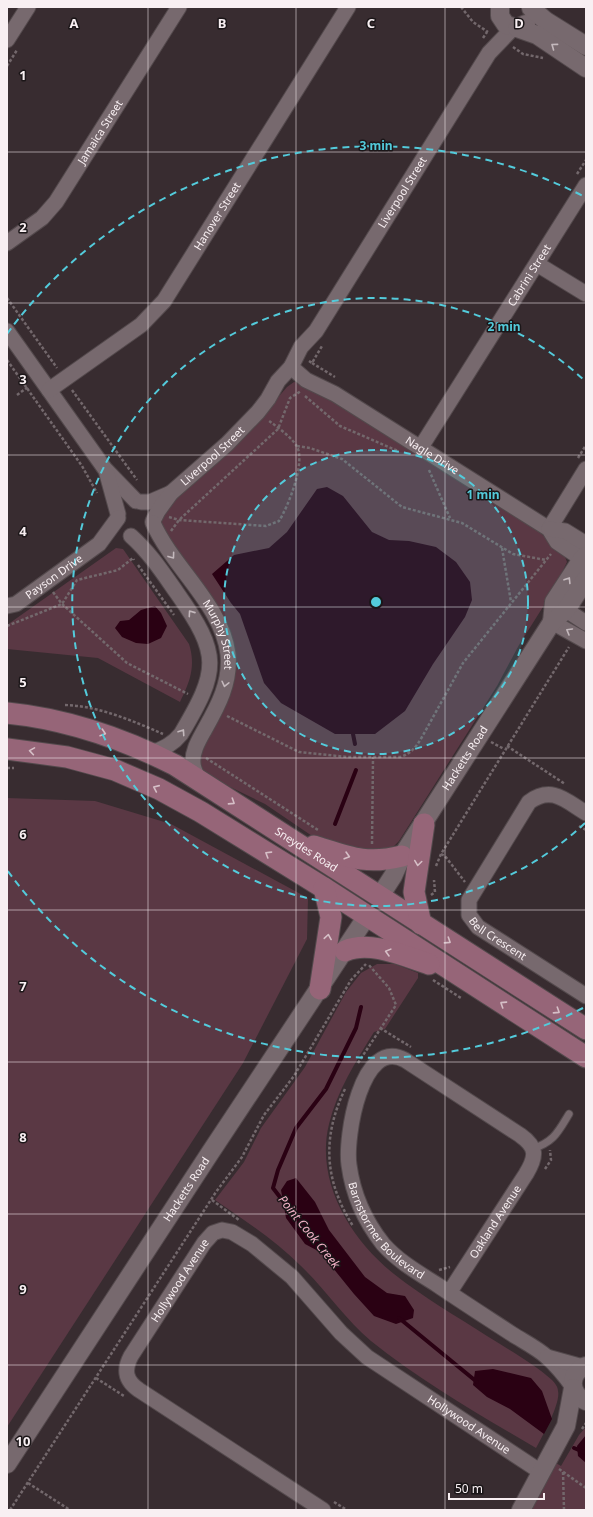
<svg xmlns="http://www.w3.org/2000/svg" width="593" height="1517" font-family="'Noto Sans',sans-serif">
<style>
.green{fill:#5a3844}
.water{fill:#2a0113}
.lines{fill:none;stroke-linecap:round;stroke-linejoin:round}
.stream{stroke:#2a0113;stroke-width:4}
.service-casing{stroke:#53494c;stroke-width:9}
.minor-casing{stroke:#53494c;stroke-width:17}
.tertiary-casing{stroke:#53494c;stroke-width:20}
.secondary-casing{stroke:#53494c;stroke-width:23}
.path{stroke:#73686c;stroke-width:2.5;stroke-dasharray:3 2;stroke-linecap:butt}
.service{stroke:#77696e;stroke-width:7}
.minor{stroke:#77696e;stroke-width:15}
.tertiary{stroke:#77696e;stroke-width:18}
.secondary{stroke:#966578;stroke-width:21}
.oneway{stroke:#c4b9bd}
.oneway2{stroke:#d6bfc7}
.grid{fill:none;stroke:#f8eff2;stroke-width:1;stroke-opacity:0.55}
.ring{fill:none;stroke:#53cbdb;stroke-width:2;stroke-dasharray:7 5}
.labels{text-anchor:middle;stroke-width:3;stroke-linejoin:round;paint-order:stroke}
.street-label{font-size:11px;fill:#f8eff2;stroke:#1b1618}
.water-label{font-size:12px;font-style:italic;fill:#f6b4ca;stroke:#1b1618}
.grid-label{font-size:13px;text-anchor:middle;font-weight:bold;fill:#f8eff2;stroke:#1b1618;stroke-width:3;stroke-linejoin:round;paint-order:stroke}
.centre{fill:#53cbdb;stroke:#1b1618;stroke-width:2}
.ring-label{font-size:12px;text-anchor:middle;font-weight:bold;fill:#53cbdb;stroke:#1b1618;stroke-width:3;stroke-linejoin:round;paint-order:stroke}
</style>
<rect width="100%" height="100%" fill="#382c30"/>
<!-- green -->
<g class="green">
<polygon points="294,382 303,383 535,528 564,554 567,562 553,591 519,645 497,686 399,841 393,847 379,855 318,840 265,804 228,786 203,771 200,768 198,757 231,652 159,526 166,505 217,463 240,441 287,387"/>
<path d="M116,548L123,549L189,644C196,666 190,682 180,702L98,658L7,649V625Z"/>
<polygon points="7,798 95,801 171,824 308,898 307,939 243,1063 7,1427"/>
<path d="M377,964H395L418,973V978L385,1029L374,1032C356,1061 337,1091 329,1124C315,1181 350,1239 394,1274C423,1297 456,1316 487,1336C509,1350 533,1363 552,1380C555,1383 558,1387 558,1391C561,1403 542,1437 536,1448C480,1415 422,1382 371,1341C345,1319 326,1290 301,1266C275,1240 244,1220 215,1200L244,1162L261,1128L305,1067L346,992L361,973Z"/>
<polygon points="586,1427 586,1510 528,1510 554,1462 561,1466 579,1435"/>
</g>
<!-- water -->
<g class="water">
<polygon points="327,487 343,496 372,532 389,540 409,541 436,547 456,562 470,582 472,600 465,617 433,664 405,711 375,734 335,734 281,703 264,683 240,614 231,603 212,574 234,555 269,548 287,532 317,489"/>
<polygon points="155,606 161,613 167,626 161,638 148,644 136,643 122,637 115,628 120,621 129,620 141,610"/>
<polygon points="296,1178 315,1202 329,1230 365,1277 387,1293 405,1296 414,1310 413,1318 396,1324 374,1316 354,1294 320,1252 305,1244 286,1218 281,1190 287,1181"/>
<polygon points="493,1369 531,1378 542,1391 552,1419 544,1434 510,1409 487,1397 473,1385 475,1371"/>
<polygon points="586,1435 586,1463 578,1456 577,1446"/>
</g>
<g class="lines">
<!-- stream -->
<g class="stream">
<polyline points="353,734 355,744"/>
<polyline points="335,824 356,770"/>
<polyline points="286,1205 273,1188 278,1170 296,1128 326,1089 356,1028 361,1007"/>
<polyline points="399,1318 477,1382"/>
<polyline points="574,1448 586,1453"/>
</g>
<defs>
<path id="service" d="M532,1149C554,1142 558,1132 569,1114"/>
<g id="minor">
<polyline points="7,40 28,7"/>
<path id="s1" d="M7,243L42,218L56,202L179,7"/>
<polyline points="537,264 586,294"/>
<polyline points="7,331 105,469 136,501"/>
<path id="s2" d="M291,367L306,380L335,394L549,529L557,542L582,559"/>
<path id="s3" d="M49,390L141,325L164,301L348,7"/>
<path id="s4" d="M421,447L586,185"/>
<polyline points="107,474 118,514"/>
<polyline points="141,502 150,502 171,493"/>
<path id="s5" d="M153,521L158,511L171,493L227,444L258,412L268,399L278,381L291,367L301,347L316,331L489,53L513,28"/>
<path id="s6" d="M153,523C173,568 222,605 228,654C231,682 218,706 205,729C199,740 192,751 193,763C193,769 197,775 199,780"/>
<polyline points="549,529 586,469"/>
<polyline points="549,529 565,531 586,544"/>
<path d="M131,536C150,553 163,573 177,593C221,655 219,670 181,734C173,744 162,750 150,753"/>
<path id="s7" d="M7,606L16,604L99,544L118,518"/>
<polyline points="566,610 586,623"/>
<polyline points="552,622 586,641"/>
<path id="s8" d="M586,813C566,801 552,785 529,802L469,900V915L478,927L586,996"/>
<path id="s9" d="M449,1293L526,1174C537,1156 537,1147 520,1135L405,1060C361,1036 345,1138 349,1165C353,1195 364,1220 383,1244C398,1261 417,1272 436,1284C461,1301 486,1317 512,1334C523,1341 537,1348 547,1357C557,1366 565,1376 573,1387"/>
<polyline points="547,1357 583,1367"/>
<path id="s10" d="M323,1510L139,1390C126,1381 123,1371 131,1356L204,1243L213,1233L222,1230L232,1232L252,1244L292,1277L341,1333L367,1357L541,1472"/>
</g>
<g id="tertiary">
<polyline points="500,7 500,16 506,25 517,28 526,24"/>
<polyline points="531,8 546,21 586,46"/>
<polyline points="517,28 537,35 586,68"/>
<polyline points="552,622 554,602 582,559 586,556"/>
<path id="s11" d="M380,896L393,876L402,856L552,622L566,610L586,579"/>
<path d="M586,1366C569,1372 568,1394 586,1401"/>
<path id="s12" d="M7,1464L210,1153L367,916"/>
<polyline points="521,1510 566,1426 573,1388"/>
</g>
<g id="secondary">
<path id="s13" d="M7,713C67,719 122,738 175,765L586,1029"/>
<polyline points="7,749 67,757 115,770 159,789 201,812 324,888 586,1057"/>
<path d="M314,846C349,857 366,865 402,856"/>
<polyline points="421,924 414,892 424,824"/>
<path d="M345,951C370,940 404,956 429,964"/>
<polyline points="320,989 331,917 324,888"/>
</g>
</defs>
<!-- service casing -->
<use href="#service" class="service-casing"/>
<!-- minor casing -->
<use href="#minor" class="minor-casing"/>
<!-- tertiary casing -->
<use href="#tertiary" class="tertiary-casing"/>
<!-- secondary casing -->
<use href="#secondary" class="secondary-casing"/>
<!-- path -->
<g class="path">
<polyline points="461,7 473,22 488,32"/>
<polyline points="483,38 487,32"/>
<polyline points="513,47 523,54 543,58"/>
<polyline points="7,66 17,50"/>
<polyline points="577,174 586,160"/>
<polyline points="7,298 57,368"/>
<polyline points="7,360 82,466 97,493"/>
<polyline points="309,361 312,363 322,346"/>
<polyline points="312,363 335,377"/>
<polyline points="72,390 137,480"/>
<polyline points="17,395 28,387"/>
<polyline points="305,396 340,426 398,451"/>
<polyline points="297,446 310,448 342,459 402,507 462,523 513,554 546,560"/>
<polyline points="578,458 586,445"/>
<polyline points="429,470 450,518"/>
<path d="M169,517L179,520L266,526L279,521C288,507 307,460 296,445C289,435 277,427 268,420"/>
<polyline points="171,531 179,520 278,429 290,398 301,391"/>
<polyline points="502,548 511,602"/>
<polyline points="138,565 174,615"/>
<polyline points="53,592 62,604 127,663 188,694"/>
<polyline points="7,626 62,604 77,580 118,570 133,558 134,560"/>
<path d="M65,705C99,706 133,721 163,734"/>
<path d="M227,716L299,752L347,757H400C411,754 416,747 422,737L463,663L551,554"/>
<polyline points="491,742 504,749"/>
<polyline points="507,746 565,784"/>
<polyline points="206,758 318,830"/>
<polyline points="7,768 14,768"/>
<polyline points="579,826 586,830"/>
<polyline points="372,844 373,757"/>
<polyline points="441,854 445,856 465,882"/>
<polyline points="436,866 441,854 569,647"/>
<polyline points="431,895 435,892 434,880"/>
<polyline points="433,980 461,998"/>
<polyline points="380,1028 411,1047"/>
<polyline points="358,1063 396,1005 389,988 368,964"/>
<path d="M345,1089C322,1137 324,1180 353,1226"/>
<polyline points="545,1169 551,1160 550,1150"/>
<polyline points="212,1200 239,1220"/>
<polyline points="439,1270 450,1267"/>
<polyline points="96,1378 124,1396"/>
<polyline points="582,1429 586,1423"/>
<polyline points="559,1469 586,1488"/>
<polyline points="563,1472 564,1510"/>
<polyline points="28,1483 70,1510"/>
<polyline points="334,1502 347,1510"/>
<polyline points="10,1510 216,1192 242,1157 264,1115 294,1076 351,980 366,964"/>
</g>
<!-- service -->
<use href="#service" class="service"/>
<!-- minor -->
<use href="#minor" class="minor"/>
<!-- tertiary -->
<use href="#tertiary" class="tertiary"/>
<!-- secondary -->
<use href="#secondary" class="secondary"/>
</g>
<!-- one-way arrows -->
<defs><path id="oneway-chevron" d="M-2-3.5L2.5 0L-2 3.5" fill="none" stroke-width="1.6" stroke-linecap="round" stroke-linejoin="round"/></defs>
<g class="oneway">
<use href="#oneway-chevron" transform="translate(554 46) rotate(-144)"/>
<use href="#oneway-chevron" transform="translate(172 556) rotate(54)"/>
<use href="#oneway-chevron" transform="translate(568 580) rotate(-58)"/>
<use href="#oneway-chevron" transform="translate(191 613) rotate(-125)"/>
<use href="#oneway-chevron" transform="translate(569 631) rotate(-150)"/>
<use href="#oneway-chevron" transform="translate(225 684) rotate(103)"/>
<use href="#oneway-chevron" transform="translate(182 732) rotate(-56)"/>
</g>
<g class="oneway2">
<use href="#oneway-chevron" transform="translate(103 733) rotate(18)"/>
<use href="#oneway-chevron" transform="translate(32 751) rotate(-171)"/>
<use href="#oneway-chevron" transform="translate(156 788) rotate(-156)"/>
<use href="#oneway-chevron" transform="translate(232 802) rotate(33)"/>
<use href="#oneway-chevron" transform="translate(268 854) rotate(-148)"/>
<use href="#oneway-chevron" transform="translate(347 856) rotate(16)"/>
<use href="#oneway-chevron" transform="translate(418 863) rotate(98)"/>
<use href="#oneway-chevron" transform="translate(328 937) rotate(-81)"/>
<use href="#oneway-chevron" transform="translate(448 941) rotate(33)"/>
<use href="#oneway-chevron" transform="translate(388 952) rotate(-165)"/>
<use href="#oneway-chevron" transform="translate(503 1004) rotate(-147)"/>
<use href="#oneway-chevron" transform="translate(557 1011) rotate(33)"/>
</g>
<!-- grid -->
<path class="grid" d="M148,7V1510M296,7V1510M445,7V1510M7,152H586M7,303H586M7,455H586M7,607H586M7,758H586M7,910H586M7,1062H586M7,1214H586M7,1365H586"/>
<!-- distance rings -->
<circle cx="376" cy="602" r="152" fill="#53cbdb" fill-opacity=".12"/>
<g class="ring">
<circle cx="376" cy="602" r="152"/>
<path d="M585 823A304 304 0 1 1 585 381"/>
<path d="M583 1008A456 456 0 0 1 7 870M7 334A456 456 0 0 1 583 196"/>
</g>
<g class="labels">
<!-- street labels -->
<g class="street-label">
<text dy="4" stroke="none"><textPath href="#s1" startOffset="147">Jamaica Street</textPath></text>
<text dy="4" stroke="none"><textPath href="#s5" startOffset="416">Liverpool Street</textPath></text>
<text dy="4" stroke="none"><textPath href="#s3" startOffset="246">Hanover Street</textPath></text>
<text dy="4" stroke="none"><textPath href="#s4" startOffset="203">Cabrini Street</textPath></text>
<text dy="4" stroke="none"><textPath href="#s2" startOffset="167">Nagle Drive</textPath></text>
<text dy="4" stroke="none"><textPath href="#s5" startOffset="89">Liverpool Street</textPath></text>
<text dy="4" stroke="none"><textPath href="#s7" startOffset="56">Payson Drive</textPath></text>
<text dy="4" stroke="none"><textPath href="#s6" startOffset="131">Murphy Street</textPath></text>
<text dy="4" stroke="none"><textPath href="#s11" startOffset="162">Hacketts Road</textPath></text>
<text dy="4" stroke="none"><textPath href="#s13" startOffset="333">Sneydes Road</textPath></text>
<text dy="4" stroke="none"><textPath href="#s8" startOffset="231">Bell Crescent</textPath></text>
<text dy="4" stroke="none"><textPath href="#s12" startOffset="328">Hacketts Road</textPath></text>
<text dy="4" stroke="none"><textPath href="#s9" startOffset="85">Oakland Avenue</textPath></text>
<text dy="4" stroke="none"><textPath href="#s9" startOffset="542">Barnstormer Boulevard</textPath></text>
<text dy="4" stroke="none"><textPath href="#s10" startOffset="349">Hollywood Avenue</textPath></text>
<text dy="4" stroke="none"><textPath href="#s10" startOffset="734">Hollywood Avenue</textPath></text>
</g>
<!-- water labels -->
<g class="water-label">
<text transform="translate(309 1232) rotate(51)" y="4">Point Cook Creek</text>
</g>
</g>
<g class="grid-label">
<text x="74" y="28">A</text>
<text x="222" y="28">B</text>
<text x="371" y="28">C</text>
<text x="519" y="28">D</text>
<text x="23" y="80">1</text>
<text x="23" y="232">2</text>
<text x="23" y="384">3</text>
<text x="23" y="536">4</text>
<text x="23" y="687">5</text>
<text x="23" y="839">6</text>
<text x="23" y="991">7</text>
<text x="23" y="1142">8</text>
<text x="23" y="1294">9</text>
<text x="23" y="1446">10</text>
</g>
<circle cx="376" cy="602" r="6" class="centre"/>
<g class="ring-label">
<text x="376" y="150">3 min</text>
<text x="504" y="331">2 min</text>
<text x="483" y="499">1 min</text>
</g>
<!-- border -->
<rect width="593" height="1517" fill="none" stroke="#f8eff2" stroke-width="16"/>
<!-- scale -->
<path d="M449 1493v6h95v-6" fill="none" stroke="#f8eff2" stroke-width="2"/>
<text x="455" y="1493" font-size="12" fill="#f8eff2" stroke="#1b1618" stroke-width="3" paint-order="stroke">50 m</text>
</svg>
